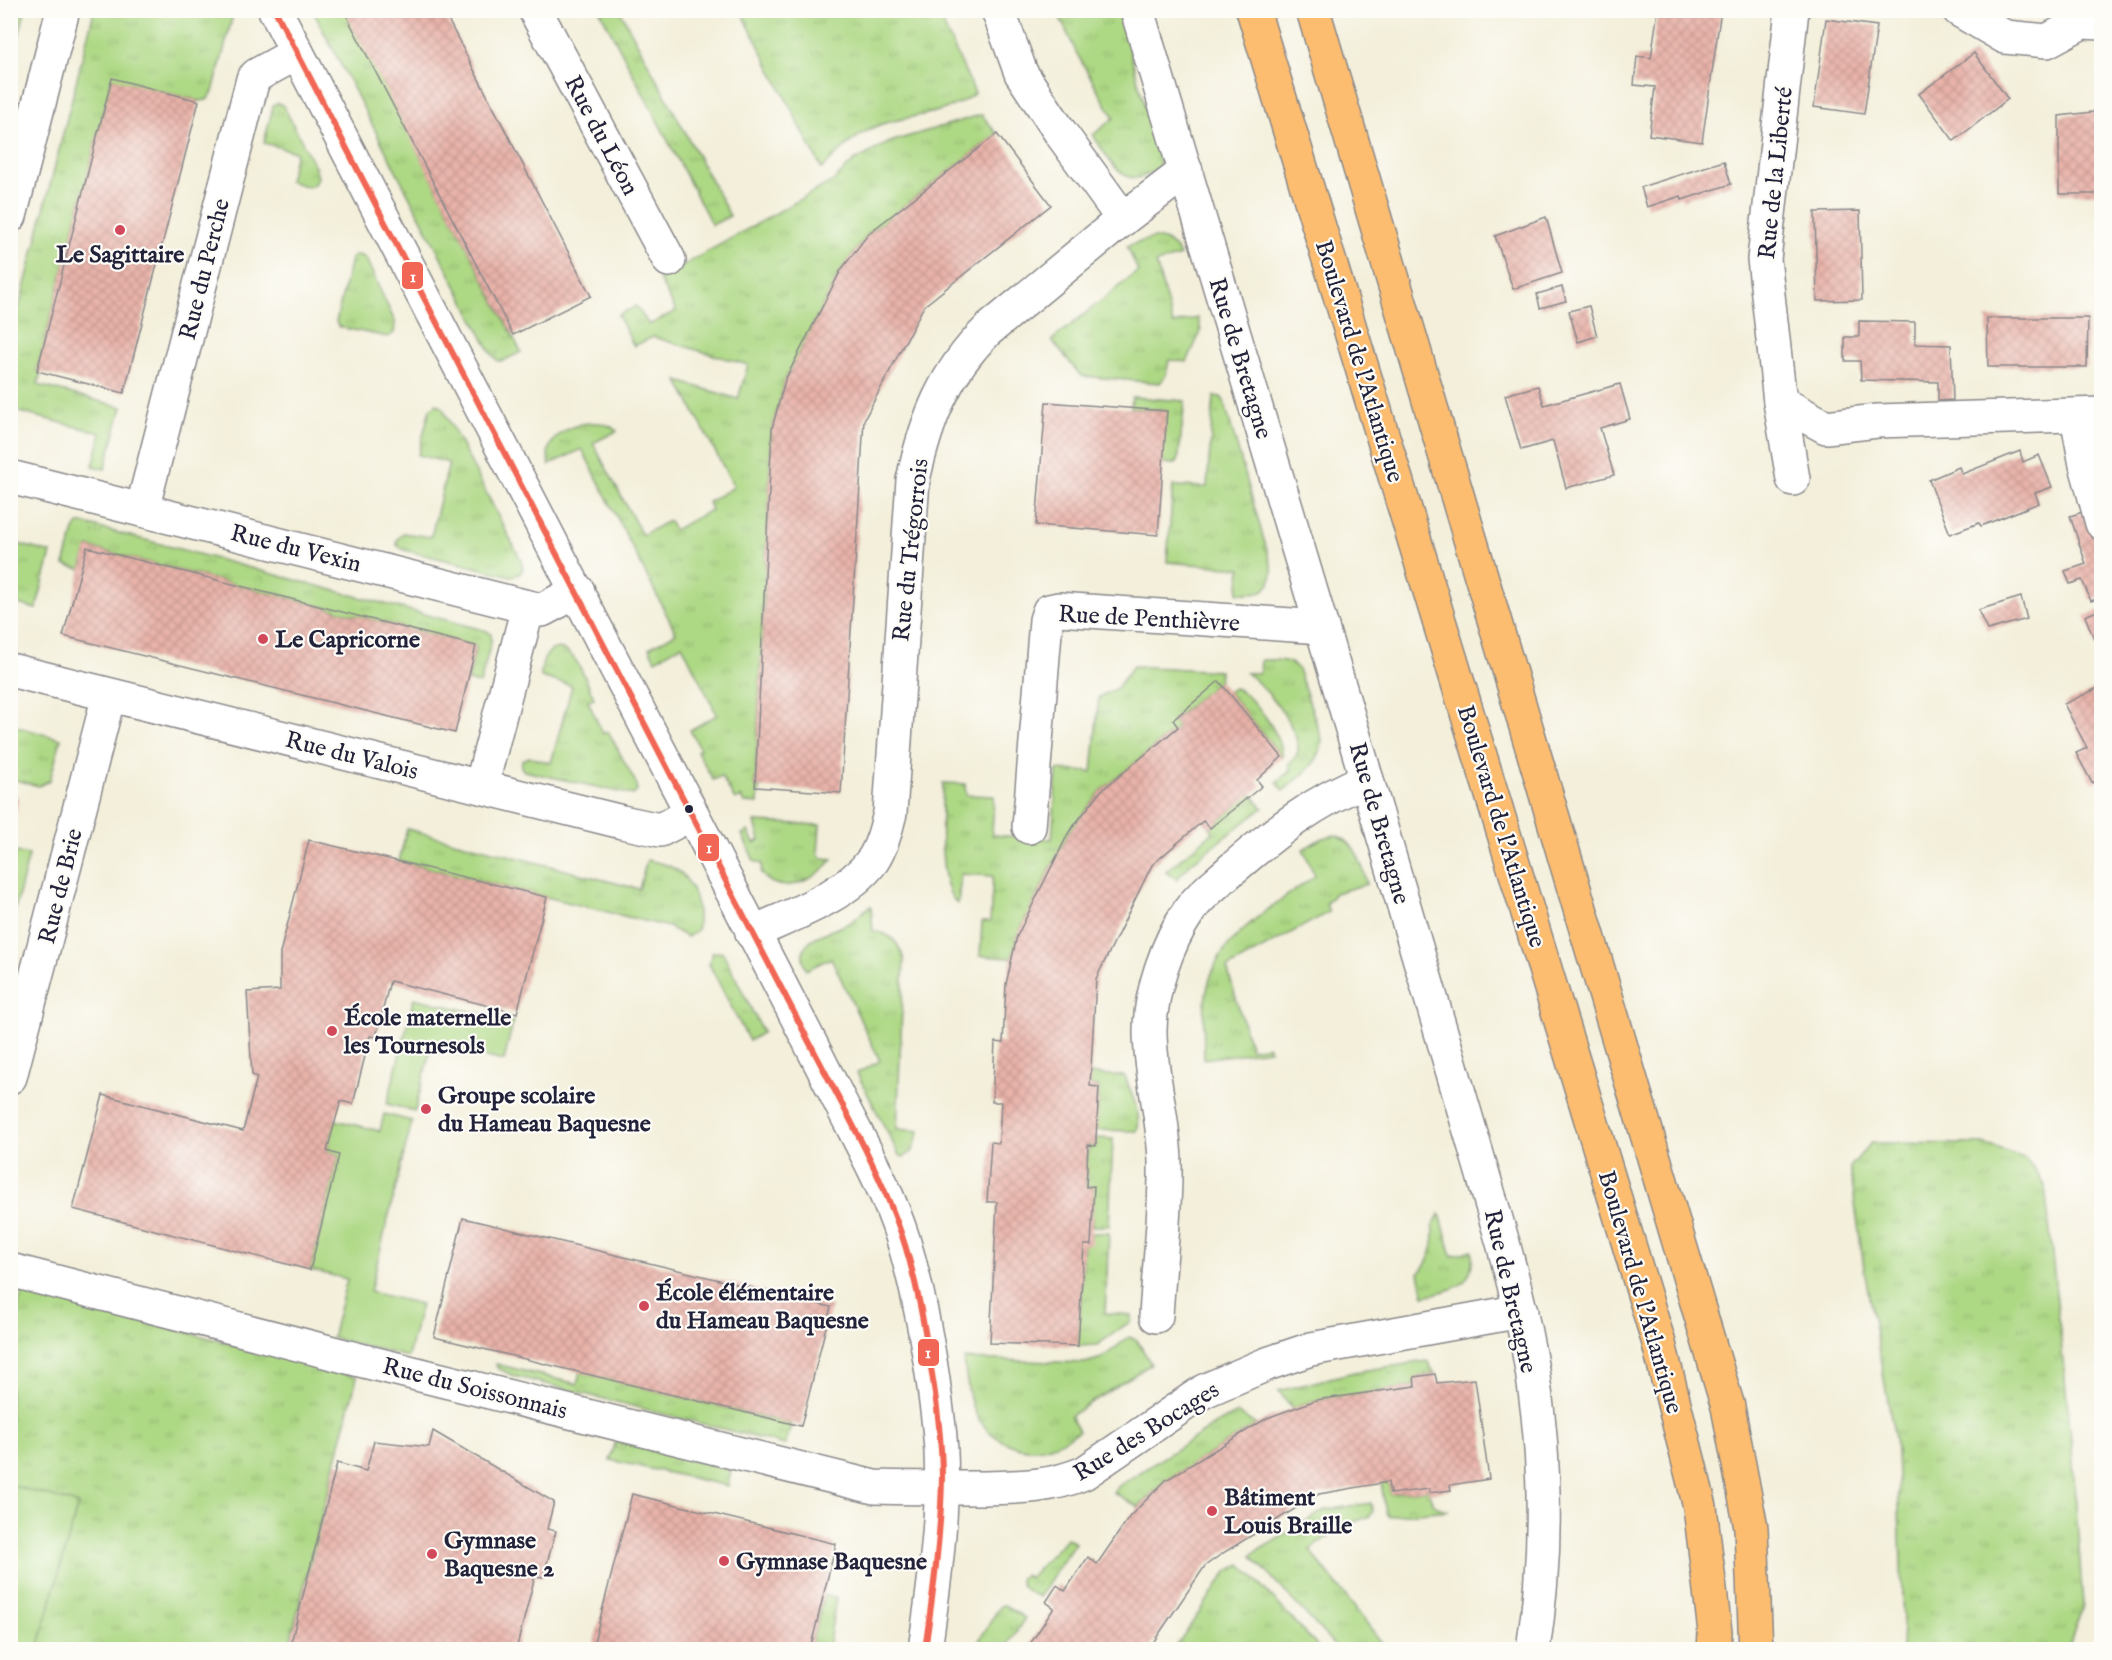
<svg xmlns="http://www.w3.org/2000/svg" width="2112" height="1660" font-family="'IM FELL English',serif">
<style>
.grass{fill:url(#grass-tufts);stroke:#687d60;stroke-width:1.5}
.garden{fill:#add884;stroke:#687d60;stroke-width:1.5}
.building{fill:url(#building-cross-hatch)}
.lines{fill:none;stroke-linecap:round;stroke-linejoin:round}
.minor-casing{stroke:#8a888a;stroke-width:36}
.major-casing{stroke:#8a888a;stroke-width:36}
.minor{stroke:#fff;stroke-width:33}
.major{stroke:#fcbd6f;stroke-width:33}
.bus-1-casing{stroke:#fdfcf7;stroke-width:10}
.bus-1{stroke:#f16655;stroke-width:6}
.poi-dot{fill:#d1495b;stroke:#fdfcf7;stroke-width:2}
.bus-dot{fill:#22223b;stroke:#fdfcf7;stroke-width:2}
.labels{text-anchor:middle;stroke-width:4.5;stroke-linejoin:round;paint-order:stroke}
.street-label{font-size:24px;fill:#22223b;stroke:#fdfcf7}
.poi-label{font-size:24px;font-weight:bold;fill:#22223b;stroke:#fdfcf7;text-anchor:start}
.line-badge{stroke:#fdfcf7;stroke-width:2}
.badge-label{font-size:16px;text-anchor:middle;font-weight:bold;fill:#fff}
</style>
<defs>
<pattern id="grass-tufts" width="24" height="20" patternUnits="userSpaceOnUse" patternTransform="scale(1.5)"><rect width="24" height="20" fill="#add884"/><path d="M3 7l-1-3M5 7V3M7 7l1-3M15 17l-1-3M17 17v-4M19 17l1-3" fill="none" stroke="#95b973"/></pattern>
<pattern id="building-cross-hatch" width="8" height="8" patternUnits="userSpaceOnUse" patternTransform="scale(1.5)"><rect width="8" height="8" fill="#e8b2a9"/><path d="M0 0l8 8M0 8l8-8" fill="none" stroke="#c79992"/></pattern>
</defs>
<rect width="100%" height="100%" fill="#fdfcf7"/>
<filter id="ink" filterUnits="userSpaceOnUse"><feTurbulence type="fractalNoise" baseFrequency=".0167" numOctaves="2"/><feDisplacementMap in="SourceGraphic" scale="12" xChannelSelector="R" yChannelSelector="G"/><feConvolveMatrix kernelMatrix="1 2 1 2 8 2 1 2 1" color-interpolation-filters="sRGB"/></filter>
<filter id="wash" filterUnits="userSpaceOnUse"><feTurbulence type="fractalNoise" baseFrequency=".008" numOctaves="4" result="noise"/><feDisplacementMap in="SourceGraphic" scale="24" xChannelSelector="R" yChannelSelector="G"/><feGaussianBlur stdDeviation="1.35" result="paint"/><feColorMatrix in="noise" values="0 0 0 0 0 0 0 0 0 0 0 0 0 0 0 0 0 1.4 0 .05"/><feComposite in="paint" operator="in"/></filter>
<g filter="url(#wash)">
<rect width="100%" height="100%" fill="#f3efda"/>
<!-- grass -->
<g class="grass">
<polygon points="11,10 25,11 11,67 10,11"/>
<polygon points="94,11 234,11 213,92 207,100 199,101 112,79 37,371 41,372 38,385 122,407 105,469 93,466 101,433 11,410 11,340"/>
<polygon points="313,11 346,11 521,352 503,361 498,361 491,353"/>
<polygon points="600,11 620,11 730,216 712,225"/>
<path d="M741,11H940L944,26L975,93C950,114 912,115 882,124C858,132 840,151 822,169Z"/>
<path d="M1057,11H1119L1160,162L1159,167C1125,196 1110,161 1093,135L1114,118L1077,54Z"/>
<polygon points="277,103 283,105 316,169 318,178 313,185 308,187 289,181 296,152 264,143 273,106"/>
<path d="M980,115H982L997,134L869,233L841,270L785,380L772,428L755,786L759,787L758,804L744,803L741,797L735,800L721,776L713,780L697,751L700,749L690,730L717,715L682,645L655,660L649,648L676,633L582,449L549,465C548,459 547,453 550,446C561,425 599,414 617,431L593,443L642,535L669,521L674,530L711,510L708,502L734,487L678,381L738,399L748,365L653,337L634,346L618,315L636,306L649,325L676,311L659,279L833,181L854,161L890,142Z"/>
<path d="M1153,238C1166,239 1175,244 1180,256L1156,263L1173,324L1198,318L1201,331L1187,362L1169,360L1166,375L1160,383L1081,376L1052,340L1138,271L1127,246Z"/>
<polygon points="355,255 362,256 366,259 395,322 394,333 388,337 339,327 336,322 351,259"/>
<path d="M1214,396L1221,397L1224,401L1272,568C1274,593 1258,594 1238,593L1241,568L1167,562L1173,486L1207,487Z"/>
<polygon points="1132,397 1185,401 1178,461 1174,464 1162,463 1167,411 1131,408"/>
<polygon points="437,404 442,407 521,560 523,569 519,574 511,576 404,550 397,545 397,540 403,533 431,537 449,463 418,455 430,409"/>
<polygon points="78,524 85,524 487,631 491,634 491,642 480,684 468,681 476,646 88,547 81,569 64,565 74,530"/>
<polygon points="11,542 51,553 36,609 11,602"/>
<path d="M559,648C578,652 586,682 594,698L588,701L603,734L608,731L637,785V791L633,795L524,771L521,767L522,760L529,757L551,763L572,686L541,677C541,664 545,649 559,648Z"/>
<path d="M1261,660C1274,660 1289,658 1298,669L1322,739C1322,763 1300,777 1283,791L1277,782L1291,770L1288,765C1292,761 1298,756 1298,750C1298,726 1265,686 1246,673H1260Z"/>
<path d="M1133,666L1220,671L1219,681L1173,720L1178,727L1101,791L1069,832L1017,936L1012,958L980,956L982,922H990L993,876L961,874L958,904C936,888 942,810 943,783L965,784L966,795L994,796L992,835L1052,839L1057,770L1092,772L1099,697L1117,688Z"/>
<path d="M1234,688C1252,693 1285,739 1282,757L1228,692Z"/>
<polygon points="11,725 61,739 50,780 39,786 11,779"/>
<polygon points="1251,794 1263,808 1191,863 1177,879 1165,872 1213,832 1210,828"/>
<path d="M755,822L820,825L818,853L821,858L833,859C817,879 780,899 761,873L762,864L754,861L742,834L748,831L754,843L760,840Z"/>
<path d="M407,829L639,889L647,860C657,862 667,864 675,869C694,880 701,910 697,930L687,937L669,927L399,861Z"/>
<path d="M1336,835C1357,843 1362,864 1367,884L1335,893L1326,904L1329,912L1227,968L1251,1049L1268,1046L1270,1050L1204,1059C1203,1024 1201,982 1223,952C1242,924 1287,896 1315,876L1303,849L1322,838Z"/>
<path d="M871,906L873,931C891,933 899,943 904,960L897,1129L919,1131L913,1151L903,1157L899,1155L857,1073L880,1061L831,958L806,970C792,935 827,935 849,923C858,919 862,910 871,906Z"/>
<polygon points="717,952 723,953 763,1032 749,1041 709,964 712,953"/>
<path d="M1090,1074L1125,1076C1130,1092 1143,1115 1137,1131L1096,1130L1099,1087L1090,1086Z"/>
<polygon points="1096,1138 1113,1139 1109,1226 1092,1226 1093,1186 1086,1187 1088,1145 1096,1146"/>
<polygon points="1871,1143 1984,1144 2026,1159 2045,1185 2072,1448 2083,1606 2068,1649 1902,1649 1903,1622 1897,1450 1865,1275 1850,1167"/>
<path d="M1440,1214L1452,1256L1472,1250C1475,1288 1454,1289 1424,1296L1419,1273C1431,1259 1436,1242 1433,1224Z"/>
<polygon points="1091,1233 1109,1233 1105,1313 1131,1315 1131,1321 1097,1345 1078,1346 1084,1245"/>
<polygon points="23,1289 357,1377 288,1649 11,1650 10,1338"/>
<path d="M1129,1337L1137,1340L1151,1364L1070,1416L1079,1431C1070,1437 1060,1443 1050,1446C1018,1457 983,1436 972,1405C967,1390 966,1374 964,1359L1085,1363L1102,1358Z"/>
<polygon points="1427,1361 1435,1374 1415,1377 1415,1386 1316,1400 1292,1409 1279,1391 1354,1372"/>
<polygon points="496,1364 577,1384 580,1372 791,1424 786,1445 514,1376 497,1368"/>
<polygon points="1238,1413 1256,1425 1166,1480 1138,1507 1113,1492 1120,1485 1216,1424"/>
<polygon points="616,1441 731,1470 728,1486 610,1460"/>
<path d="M1388,1482L1391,1494L1429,1489C1429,1502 1437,1509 1449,1510L1388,1516L1386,1513L1381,1483Z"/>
<path d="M1371,1503L1373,1511L1370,1516C1347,1524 1329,1534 1310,1550L1386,1648V1650L1338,1649L1251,1555L1325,1510Z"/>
<path d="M1067,1538L1075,1543L1039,1597C1031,1593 1020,1589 1020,1579L1024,1575L1029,1578Z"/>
<polygon points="1241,1564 1320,1649 1174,1649 1227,1572"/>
<polygon points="824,1595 836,1598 828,1649 810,1649"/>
<polygon points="1004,1605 1025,1618 1005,1649 974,1649 1000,1606"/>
</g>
<!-- garden -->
<g class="garden">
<polygon points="11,851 29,855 11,926 10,851"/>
<polygon points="414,998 513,1022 504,1061 432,1044 415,1111 387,1104"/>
<polygon points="384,1114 412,1121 370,1292 421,1304 408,1357 332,1338 347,1279 310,1270 339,1155 327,1151 335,1120 380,1131"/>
<polygon points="11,1485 78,1504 38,1649 11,1648"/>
</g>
<g id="blocks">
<!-- building -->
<g class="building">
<polygon points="346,10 443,10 591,296 513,335 349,21"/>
<polygon points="1658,10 1721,10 1702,142 1649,135 1655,87 1634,85 1637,56 1651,58"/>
<polygon points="1826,19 1877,26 1864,114 1814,107"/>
<polygon points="1974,53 2008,99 1954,141 1919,94"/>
<polygon points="112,78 199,101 124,393 37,371"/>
<polygon points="2101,111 2102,194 2059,194 2059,116"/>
<polygon points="997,134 1051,205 924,306 864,420 841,793 755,787 772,428 785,380 841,270 869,233"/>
<polygon points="1724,161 1731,184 1682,200 1681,196 1647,207 1641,187"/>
<polygon points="1860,211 1862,300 1817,301 1815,212"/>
<polygon points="1546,217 1562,273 1513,289 1495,236"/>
<polygon points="1562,287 1566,301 1540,308 1537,294"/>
<polygon points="1589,306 1597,336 1578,342 1569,311"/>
<polygon points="1987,318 2088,318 2087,367 1988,367"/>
<polygon points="1859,321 1915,322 1915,344 1951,345 1953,400 1938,401 1938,382 1861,380 1860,361 1845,361 1845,337 1859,337"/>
<polygon points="1620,384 1630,419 1600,428 1614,475 1566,488 1553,441 1521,450 1505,395 1538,386 1544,405"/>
<polygon points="1046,402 1167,411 1158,535 1036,525"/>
<polygon points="2020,451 2023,462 2039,455 2052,487 2035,493 2039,503 1981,526 1979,523 1950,534 1929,480 1959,467 1962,474"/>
<polygon points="2089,510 2102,548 2102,597 2091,601 2082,580 2070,584 2065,571 2086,564 2070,516"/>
<polygon points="87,547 476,646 455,733 63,636"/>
<polygon points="2021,597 2027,619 1987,630 1978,610"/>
<polygon points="2102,609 2102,657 2101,657 2085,616"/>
<polygon points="1219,681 1282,757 1257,780 1262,786 1210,828 1203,821 1152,865 1096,979 1090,1086 1099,1087 1096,1138 1096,1146 1088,1145 1086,1187 1094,1186 1091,1245 1084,1245 1078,1346 990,1343 997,1202 987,1202 991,1142 999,1143 1001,1102 992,1102 995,1042 1003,1043 1006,984 1017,936 1069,832 1101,791 1178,727 1173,720"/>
<polygon points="2102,686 2102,779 2092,783 2076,753 2087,748 2064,704"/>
<polygon points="10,796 19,798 11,829 10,829"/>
<polygon points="309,840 547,897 517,1013 390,981 376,1037 370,1036 353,1104 341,1101 338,1111 327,1151 339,1155 310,1270 73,1209 103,1095 243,1131 257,1077 252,1075 247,992 280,990 280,953"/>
<polygon points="463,1218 831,1307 801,1426 434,1337"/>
<polygon points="1435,1374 1437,1383 1475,1379 1489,1479 1450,1485 1451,1490 1429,1493 1429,1489 1390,1494 1388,1482 1319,1494 1223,1553 1205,1566 1150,1647 1153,1650 1026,1650 1054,1608 1046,1602 1057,1585 1065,1591 1088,1557 1097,1564 1130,1516 1166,1480 1267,1418 1316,1400 1415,1386 1414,1377"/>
<polygon points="433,1431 554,1502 547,1529 556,1531 543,1577 535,1576 516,1650 289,1650 337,1463 366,1471 374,1441 429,1447"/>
<polygon points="632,1494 836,1544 810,1650 592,1650"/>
</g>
</g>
</g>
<g filter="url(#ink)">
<use href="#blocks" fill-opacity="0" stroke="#8a888a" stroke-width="1.5"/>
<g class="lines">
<defs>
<g id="minor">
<path d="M275,10C418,285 561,560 703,835C747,921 792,1006 835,1092C859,1140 887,1188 903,1239C917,1285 926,1333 933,1380C936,1404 940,1428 941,1452C944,1517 934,1585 925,1650"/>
<polyline points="535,10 669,260"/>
<polyline points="998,10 1021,73 1060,132 1123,219"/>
<path d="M1137,10L1339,685L1503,1243C1509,1266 1515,1287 1520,1310C1546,1420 1550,1538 1533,1650"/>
<polyline points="1792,10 1764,259 1780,402 1793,479"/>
<polyline points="1959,10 2005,37 2047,41 2082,22 2102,23"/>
<polyline points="10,216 63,10"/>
<polyline points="1780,402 1826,427 1877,421 2102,414"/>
<polyline points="2077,416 2086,465 2102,523"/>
<polyline points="10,477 528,607 542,610 578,591"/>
<polyline points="142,510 253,79 257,75 297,53"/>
<polyline points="10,670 622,822 660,830 691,814"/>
<polyline points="481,787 528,607"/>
<polyline points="1029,827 1046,620 1049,611 1058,609 1322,627"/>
<path d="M752,933C791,915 847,896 873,860C882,846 886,829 890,813L913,480C926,421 944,373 988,330L1123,219L1186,171"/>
<polyline points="10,1077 109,695"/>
<path d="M10,1270L360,1360L874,1487C910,1488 945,1488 980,1488C1018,1487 1049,1488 1084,1473L1204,1391L1267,1364L1311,1349L1521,1311"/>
<path d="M1156,1316C1159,1265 1166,1213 1165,1162C1164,1118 1150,1075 1150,1031C1150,993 1167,943 1189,911C1200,895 1217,883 1231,870C1273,834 1315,800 1367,780"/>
</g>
<g id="major">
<polyline points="1253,10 1658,1340 1700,1507 1715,1632 1714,1650"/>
<polyline points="1313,10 1728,1407 1751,1528 1756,1650"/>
</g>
</defs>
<!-- minor casing -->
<use href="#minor" class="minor-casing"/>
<!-- major casing -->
<use href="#major" class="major-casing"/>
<!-- minor -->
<use href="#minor" class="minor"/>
<!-- major -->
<use href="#major" class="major"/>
<defs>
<path id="bus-1" d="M275,10L802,1028C834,1091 871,1153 896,1219C913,1263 922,1310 929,1356C936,1396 942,1437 942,1478C941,1535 933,1593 925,1650"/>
</defs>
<!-- bus-1 casing -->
<use href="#bus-1" class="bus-1-casing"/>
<!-- bus-1 -->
<use href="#bus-1" class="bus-1"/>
</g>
</g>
<!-- markers -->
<g class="poi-dot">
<circle cx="120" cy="230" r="6"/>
<circle cx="263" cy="639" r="6"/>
<circle cx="332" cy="1031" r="6"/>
<circle cx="426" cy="1109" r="6"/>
<circle cx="644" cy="1306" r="6"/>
<circle cx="1212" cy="1511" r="6"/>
<circle cx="432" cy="1554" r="6"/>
<circle cx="724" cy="1561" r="6"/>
</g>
<circle class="bus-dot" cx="689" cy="809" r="5"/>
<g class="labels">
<!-- street labels -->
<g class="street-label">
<text transform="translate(602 135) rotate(62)" y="8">Rue du Léon</text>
<text transform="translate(1775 173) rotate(-84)" y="8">Rue de la Liberté</text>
<text transform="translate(204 269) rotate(-76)" y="8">Rue du Perche</text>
<text transform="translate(1241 358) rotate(73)" y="8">Rue de Bretagne</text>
<text transform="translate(1360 361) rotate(73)" y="8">Boulevard de l'Atlantique</text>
<text transform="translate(296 548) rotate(14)" y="8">Rue du Vexin</text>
<text transform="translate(910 550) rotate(-84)" y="8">Rue du Trégorrois</text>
<text transform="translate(1149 618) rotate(3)" y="8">Rue de Penthièvre</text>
<text transform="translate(352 755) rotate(14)" y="8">Rue du Valois</text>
<text transform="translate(1380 823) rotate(74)" y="8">Rue de Bretagne</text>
<text transform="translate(1502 826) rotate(73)" y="8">Boulevard de l'Atlantique</text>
<text transform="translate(60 886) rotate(-76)" y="8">Rue de Brie</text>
<text transform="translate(1511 1291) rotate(77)" y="8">Rue de Bretagne</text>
<text transform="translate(1641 1292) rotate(74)" y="8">Boulevard de l'Atlantique</text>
<text transform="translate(475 1388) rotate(14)" y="8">Rue du Soissonnais</text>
<text transform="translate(1146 1431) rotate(-32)" y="8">Rue des Bocages</text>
</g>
<!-- poi labels -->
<g class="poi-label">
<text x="120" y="262" text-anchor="middle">Le Sagittaire</text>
<text x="275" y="647">Le Capricorne</text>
<text x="344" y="1025">École maternelle<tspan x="344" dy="28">les Tournesols</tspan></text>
<text x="438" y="1103">Groupe scolaire<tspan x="438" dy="28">du Hameau Baquesne</tspan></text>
<text x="656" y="1300">École élémentaire<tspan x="656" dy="28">du Hameau Baquesne</tspan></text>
<text x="1224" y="1505">Bâtiment<tspan x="1224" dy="28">Louis Braille</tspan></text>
<text x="444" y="1548">Gymnase<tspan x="444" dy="28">Baquesne 2</tspan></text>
<text x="736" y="1569">Gymnase Baquesne</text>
</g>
</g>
<g class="line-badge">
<rect x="401" y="261" width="23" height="29" rx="6" fill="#f16655"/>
<rect x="697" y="833" width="23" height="29" rx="6" fill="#f16655"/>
<rect x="917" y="1338" width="23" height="29" rx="6" fill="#f16655"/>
</g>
<g class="badge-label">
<text x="413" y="282">1</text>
<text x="709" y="853">1</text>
<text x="928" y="1358">1</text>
</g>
<!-- margin -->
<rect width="2112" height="1660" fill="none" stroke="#fdfcf7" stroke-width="36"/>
</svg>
